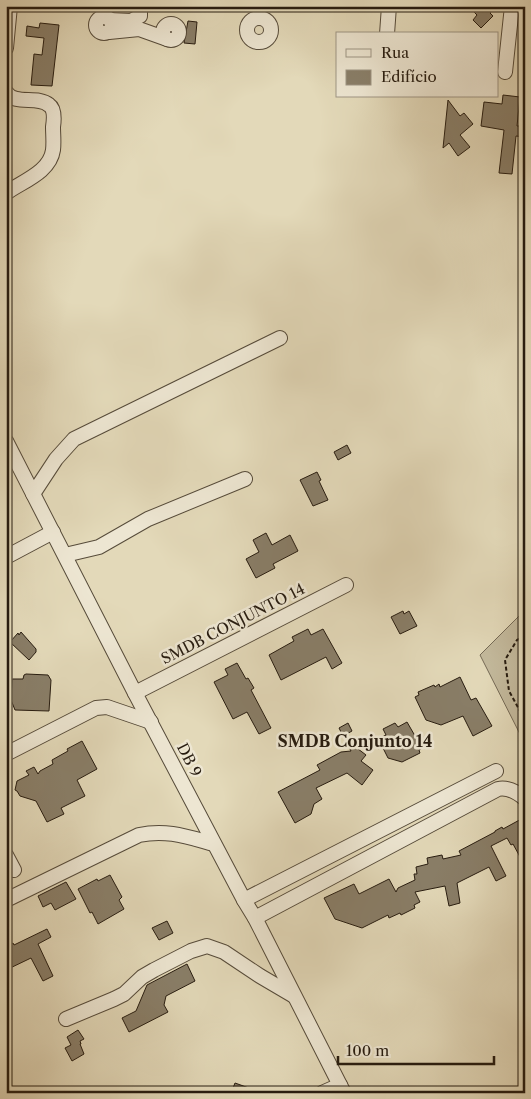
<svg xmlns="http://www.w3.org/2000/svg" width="531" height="1099" font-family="'Libre Caslon Text',serif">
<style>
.green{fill:#c3b99c;stroke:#756a56}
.building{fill:#897e68;stroke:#271c10}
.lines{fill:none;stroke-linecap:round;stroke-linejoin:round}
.minor-casing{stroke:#564b3a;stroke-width:16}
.path{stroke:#271c10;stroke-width:2;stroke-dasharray:4 2.5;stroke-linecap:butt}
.minor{stroke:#ede6d2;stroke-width:14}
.labels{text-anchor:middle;stroke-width:5;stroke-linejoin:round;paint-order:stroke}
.street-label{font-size:15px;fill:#271c10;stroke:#ede6d2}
.neighbourhood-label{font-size:16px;font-weight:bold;fill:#271c10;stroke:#ede6d2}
</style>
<rect width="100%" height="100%" fill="#e3d9b9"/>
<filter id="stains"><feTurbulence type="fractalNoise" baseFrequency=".004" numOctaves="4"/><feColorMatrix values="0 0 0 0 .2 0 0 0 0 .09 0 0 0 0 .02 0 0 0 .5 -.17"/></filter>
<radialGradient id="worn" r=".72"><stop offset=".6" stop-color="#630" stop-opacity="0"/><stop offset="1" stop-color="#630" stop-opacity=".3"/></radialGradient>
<!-- green -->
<polygon class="green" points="525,610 525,744 480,655"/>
<!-- building -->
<g class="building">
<polygon points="468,6 496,6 490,13 493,16 481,28 473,20 477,15"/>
<polygon points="188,21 197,22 195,44 184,43"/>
<polygon points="40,23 59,25 52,86 31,85 34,54 42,55 44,38 26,36 27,26 39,28"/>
<polygon points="503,95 520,97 517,126 525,126 525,137 516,136 512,174 499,173 504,130 481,126 484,102 502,104"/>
<polygon points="448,100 460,116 464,113 473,124 460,135 470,147 458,156 449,143 443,148"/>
<polygon points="347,445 351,453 338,460 334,452"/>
<polygon points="317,472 321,480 319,481 328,500 313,506 300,480"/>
<polygon points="266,533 272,545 290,535 298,551 273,564 275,568 256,578 246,559 259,552 253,540"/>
<polygon points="403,611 404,614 409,611 417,626 400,634 391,617"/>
<polygon points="308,629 311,635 323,629 342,663 332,669 326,657 281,680 269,655 294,641 292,637"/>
<polygon points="21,632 36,649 36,652 29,660 10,642 18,633 19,635"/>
<polygon points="237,663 246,679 248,678 254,688 251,690 271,728 259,734 247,712 233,719 214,682 228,675 225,669"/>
<polygon points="26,674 48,675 51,680 49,711 15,710 11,700 12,679 23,679 24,675"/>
<polygon points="460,677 471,700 476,698 492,726 473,736 463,716 441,725 426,720 415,697 419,695 418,692 434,685 435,687 439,684 440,687"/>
<polygon points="407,722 422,748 419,750 420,753 402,762 388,758 382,746 378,749 373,741 386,735 383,729 395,723 398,727"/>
<polygon points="348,723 352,731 343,736 339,728"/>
<polygon points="345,739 366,755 361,761 373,770 362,785 347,773 316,788 322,799 314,804 311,814 295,823 278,792 320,770 317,765 341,752 351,751"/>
<polygon points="82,741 97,769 77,780 85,796 61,808 64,814 47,822 36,801 20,796 17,791 15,790 17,781 29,775 26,771 34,767 38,774 40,771 53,764 52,760 68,751 67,749"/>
<polygon points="525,817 525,866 513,844 511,845 507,838 491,846 506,876 496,881 489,867 457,883 460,903 449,906 445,886 415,892 420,902 414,905 415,908 401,915 400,913 389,918 388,915 362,928 335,919 324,898 354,884 359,894 389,879 396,892 398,888 415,880 414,874 417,874 416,867 428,864 427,858 442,855 443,859 461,855 459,851 495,832 495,831 502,827 503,829"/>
<polygon points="110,875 122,897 119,900 124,909 98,924 92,912 90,913 78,889 97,879 98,881"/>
<polygon points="66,882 76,899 55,910 51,903 43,907 38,896"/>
<polygon points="167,921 173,933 159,940 152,928"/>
<polygon points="47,929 51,937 38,944 53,976 43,981 31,958 6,970 6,947 13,943 14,945"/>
<polygon points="187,964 195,981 166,996 164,1005 168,1012 129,1032 122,1018 136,1011 147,985"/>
<polygon points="78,1030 84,1039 80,1041 81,1044 80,1044 84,1054 72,1061 65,1048 71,1045 67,1037"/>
<polygon points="235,1083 260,1092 260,1093 231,1093"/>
</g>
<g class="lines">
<defs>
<g id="minor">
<circle cx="104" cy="25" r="8"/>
<circle cx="259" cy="30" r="12"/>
<polyline points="110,20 131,21 140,16 140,6"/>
<circle cx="171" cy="32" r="8"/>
<polyline points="109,32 139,29 167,39"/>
<polyline points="387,34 389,6"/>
<polyline points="6,48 10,6"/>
<polyline points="505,72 512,6"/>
<path d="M6,92C15,106 37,95 49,105C55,109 54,120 53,127C53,134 54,142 53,150C50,172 23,181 6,193"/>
<polyline points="6,441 135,693 244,900 255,918 344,1093"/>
<polyline points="33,494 56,459 74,439 280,338"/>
<polyline points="65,555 99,547 148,519 245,479"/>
<polyline points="6,557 53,532"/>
<polyline points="135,693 346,585"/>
<polyline points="6,754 96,708 107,707 151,722"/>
<polyline points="6,855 14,870"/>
<path d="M6,900L139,835C167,829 188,837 214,844"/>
<polyline points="244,900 496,771"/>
<path d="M255,918L498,789C508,787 517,792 525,799"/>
<polyline points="66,1019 114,999 124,994 142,977 154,970 191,951 207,946 224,952 260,976 294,996"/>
<polyline points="322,1093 340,1085"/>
</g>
</defs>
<!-- minor casing -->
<use href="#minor" class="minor-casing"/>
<!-- path -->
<polyline class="path" points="525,636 517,640 505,660 509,691 525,720"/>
<!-- minor -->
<use href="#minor" class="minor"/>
</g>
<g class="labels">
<!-- street labels -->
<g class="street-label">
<text transform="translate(233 624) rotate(-27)" y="5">SMDB CONJUNTO 14</text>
<text transform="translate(189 760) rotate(63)" y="5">DB 9</text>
</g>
<!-- neighbourhood labels -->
<g class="neighbourhood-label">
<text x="355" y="747">SMDB Conjunto 14</text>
</g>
</g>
<!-- margin -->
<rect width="531" height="1099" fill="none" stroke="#e3d9b9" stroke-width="25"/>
<rect x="8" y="8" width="516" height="1084" fill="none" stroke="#271c10" stroke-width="2.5"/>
<rect x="12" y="12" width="506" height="1074" fill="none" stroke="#271c10"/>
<!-- legend -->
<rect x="336" y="32" width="162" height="65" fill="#ede6d2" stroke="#9e9584"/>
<rect x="346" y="49" width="25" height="8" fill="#ede6d2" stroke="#9e9584"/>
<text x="381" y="58" font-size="15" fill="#271c10">Rua</text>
<rect x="346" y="70" width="25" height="15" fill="#897e68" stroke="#9e9584"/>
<text x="381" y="82" font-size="15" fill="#271c10">Edifício</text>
<!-- scale -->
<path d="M338 1056v8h156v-8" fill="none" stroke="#271c10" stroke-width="2.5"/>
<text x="346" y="1056" font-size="15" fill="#271c10" stroke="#ede6d2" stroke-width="4" paint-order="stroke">100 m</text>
<rect width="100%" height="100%" filter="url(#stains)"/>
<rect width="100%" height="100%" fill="url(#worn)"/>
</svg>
